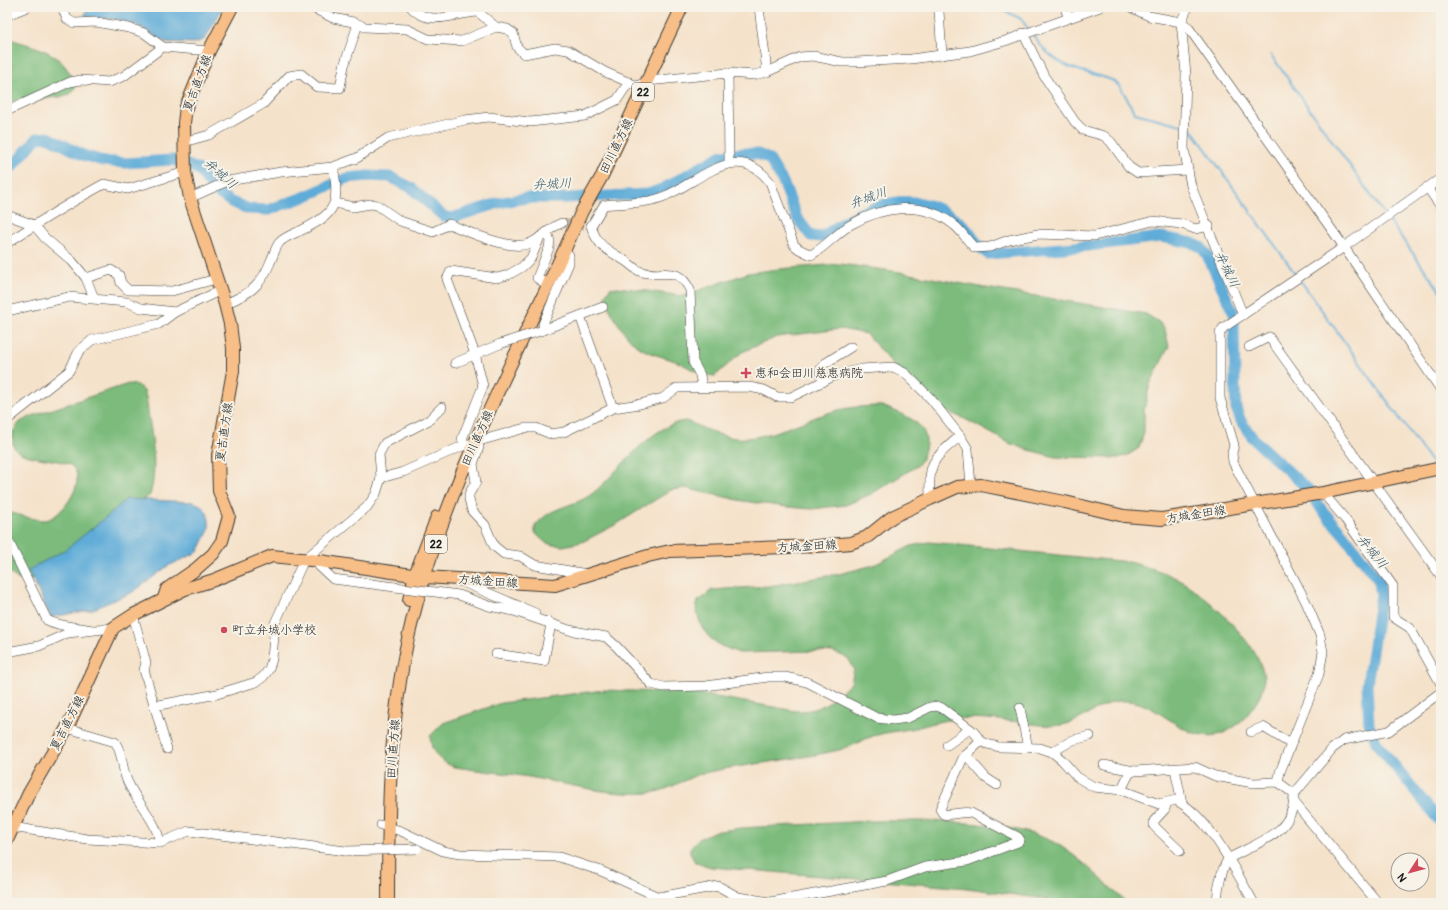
<svg xmlns="http://www.w3.org/2000/svg" width="1448" height="910" font-family="Pangolin,'Klee One',sans-serif">
<style>
.forest{fill:#7bbb7c;stroke:#4c6c4c}
.water{fill:#5facd8;stroke:#3e647a}
.lines{fill:none;stroke-linecap:round;stroke-linejoin:round}
.stream{stroke:#5facd8;stroke-width:2}
.river{stroke:#5facd8;stroke-width:11}
.minor-tunnel{stroke:#cabaa7;stroke-width:9;stroke-dasharray:9 4.5;stroke-linecap:butt}
.minor-casing{stroke:#3d3a36;stroke-width:10}
.major-casing{stroke:#3d3a36;stroke-width:14}
.minor{stroke:#fff;stroke-width:9}
.major{stroke:#f7be87;stroke-width:12}
.minor-bridge-casing{stroke:#3d3a36;stroke-width:10;stroke-linecap:butt}
.minor-bridge{stroke:#fff;stroke-width:9}
.poi-dot{fill:#d1495b;stroke:#f7f3e8;stroke-width:1.5}
.labels{text-anchor:middle;stroke-width:4;stroke-linejoin:round;paint-order:stroke}
.shield{fill:#f7f3e8;stroke:#5e5c59;stroke-width:1}
.shield-label{font-size:11px;font-weight:bold;fill:#1c1c1c}
.street-label{font-size:12px;fill:#1c1c1c;stroke:#f7f3e8}
.poi-label{font-size:12px;fill:#1c1c1c;stroke:#f7f3e8;text-anchor:start}
.water-label{font-size:13px;font-style:italic;fill:#375667;stroke:#f7f3e8}
</style>
<rect width="100%" height="100%" fill="#f7f3e8"/>
<filter id="ink" filterUnits="userSpaceOnUse"><feTurbulence type="fractalNoise" baseFrequency=".025" numOctaves="2"/><feDisplacementMap in="SourceGraphic" scale="8" xChannelSelector="R" yChannelSelector="G"/><feConvolveMatrix kernelMatrix="1 2 1 2 8 2 1 2 1" color-interpolation-filters="sRGB"/></filter>
<filter id="wash" filterUnits="userSpaceOnUse"><feTurbulence type="fractalNoise" baseFrequency=".012" numOctaves="4" result="noise"/><feDisplacementMap in="SourceGraphic" scale="16" xChannelSelector="R" yChannelSelector="G"/><feGaussianBlur stdDeviation="0.9" result="paint"/><feColorMatrix in="noise" values="0 0 0 0 0 0 0 0 0 0 0 0 0 0 0 0 0 1.4 0 .05"/><feComposite in="paint" operator="in"/></filter>
<g filter="url(#wash)">
<rect width="100%" height="100%" fill="#f5e2ca"/>
<!-- forest -->
<g class="forest">
<path d="M7,38C40,49 62,50 76,86L70,94L59,97L7,102Z"/>
<path d="M840,264L900,272L980,287L1146,314L1159,322L1165,330L1169,346L1150,384L1144,410V433L1139,448L1128,455L1118,458L1055,457L1029,450L1011,444L965,419L936,407L926,401L866,334L841,329L777,337L742,352L715,376C696,375 691,367 675,361C662,356 647,354 635,344C625,336 607,309 605,296L610,288L618,287L683,296L748,273L779,269Z"/>
<path d="M128,384L138,385L144,391L146,397C150,429 159,464 150,495L37,580H19L7,571V512C17,514 37,521 46,520C62,517 87,482 73,467C63,457 20,461 14,447C12,443 13,436 13,432L20,422L32,416Z"/>
<path d="M882,406C902,414 932,423 925,449C923,456 922,460 917,466L871,494L846,505L812,509L787,507L743,501L685,488L671,490L617,524L582,542L563,546L554,545L546,543L535,533V526C553,504 574,508 593,493C618,473 652,423 686,421C701,427 718,436 735,438C762,441 800,422 825,414C844,407 863,406 882,406Z"/>
<path d="M929,542L1129,562C1147,567 1167,572 1183,582C1209,598 1266,650 1264,682C1264,690 1258,700 1254,706C1245,719 1233,731 1217,735C1180,742 1157,697 1120,701C1102,702 1082,722 1062,725C1048,727 1033,724 1020,722C999,720 977,717 956,719C942,720 928,725 915,728C901,731 886,732 873,736C862,740 851,747 839,750C796,760 752,763 708,772C687,776 671,791 649,793C608,796 569,784 529,777C504,773 480,771 455,767C439,762 431,753 430,736L443,723L501,703L604,690L693,693L796,711C821,712 834,699 851,683L854,669L848,658L833,652L820,651L739,653L721,646L710,638L702,628L696,610L698,601L712,590L769,586L839,574L874,565L911,546Z"/>
<path d="M870,821C923,821 1018,818 1062,847C1086,863 1106,884 1127,903H1054L1045,899L967,888L711,867L695,862L690,853V848L698,839L713,832L740,828Z"/>
</g>
<!-- water -->
<g class="water">
<polygon points="88,7 223,7 205,39 195,43 165,42 137,25 114,19 86,17 85,14"/>
<polygon points="126,499 194,502 202,506 207,513 209,520 209,530 198,552 168,566 133,592 91,610 51,617 28,570 65,550 109,515"/>
</g>
<g class="lines">
<!-- stream -->
<g class="stream">
<polyline points="998,7 1021,19 1029,30"/>
<path d="M1033,35C1049,59 1064,67 1092,74C1099,76 1109,78 1115,82C1125,90 1128,103 1135,113L1181,125"/>
<polyline points="1271,55 1385,215"/>
<polyline points="1187,128 1192,130 1297,276"/>
<polyline points="1388,219 1441,292"/>
<polyline points="1300,280 1434,466"/>
<polyline points="1439,473 1441,477"/>
</g>
<!-- river -->
<path class="river" d="M7,173L37,138L48,137L83,155L103,161L124,163L173,160L198,169L214,190L231,202L249,209L268,210L304,197L347,178L368,176L390,177L410,187L443,216L452,218L498,203L526,198H567L648,194L662,189L722,155L744,153L758,154L769,159L783,182L797,218L811,236L822,237C868,203 916,183 964,226C973,234 977,248 988,254L1088,246L1161,237L1192,243L1201,247L1207,255L1234,314L1235,386L1236,408L1241,421L1252,437L1263,448L1309,490L1322,510L1344,535L1379,581L1381,595L1367,684L1369,725L1377,744L1441,823"/>
</g>
</g>
<g filter="url(#ink)">
<g class="lines">
<!-- minor-tunnel -->
<polyline class="minor-tunnel" points="562,223 586,226"/>
<defs>
<g id="minor">
<polyline points="62,7 67,19 74,23 96,22 129,28 144,33 163,47 209,51"/>
<polyline points="311,7 333,18 353,22 365,27 407,29 428,39 462,41 496,27"/>
<path d="M411,7C429,28 454,13 478,12L496,27L507,29L513,33L517,47L524,54L555,48L568,50L605,72L637,86L648,81L728,73L754,75L767,72L800,57L813,56L842,62H855L911,59L970,51L1005,41L1100,7"/>
<polyline points="453,7 464,7"/>
<polyline points="759,7 767,72"/>
<polyline points="936,7 939,11 942,55"/>
<polyline points="1065,7 1068,17"/>
<polyline points="1130,7 1149,16 1181,22 1188,27 1344,247 1441,390"/>
<polyline points="1188,7 1181,22 1186,74 1184,148 1191,186 1243,315"/>
<polyline points="7,15 27,7"/>
<polyline points="1023,33 1044,76 1075,122 1083,130 1104,136 1111,142 1129,167 1138,173 1188,170"/>
<polyline points="728,73 729,162"/>
<polyline points="7,111 70,82 81,80 109,82 124,76 163,47"/>
<polyline points="184,142 209,135 263,104 289,76 301,74 317,87 340,88 344,66 358,24"/>
<polyline points="1427,187 1441,207"/>
<polyline points="190,198 228,181 281,172 333,167 357,158 388,138 465,120 489,117 530,122 585,116 617,100 629,82"/>
<path d="M335,203L353,207L371,204L377,205L400,221L433,232L449,224C466,231 511,251 528,244C541,240 549,227 562,223"/>
<polyline points="7,215 34,225 45,238 72,261 86,278 94,298"/>
<path d="M591,226L604,205C624,203 647,204 665,196C701,181 737,139 770,182L794,245L799,249L811,255C825,247 836,234 850,225C882,206 924,200 954,225C962,231 967,241 975,248L990,247L1009,240L1038,234L1095,236L1153,221L1182,224L1195,229L1209,226"/>
<path d="M591,226C598,248 609,250 627,262C631,265 637,271 642,272C664,278 677,264 690,290L693,362L700,375L702,387"/>
<path d="M7,243C39,222 71,202 104,184L128,189L185,172"/>
<polyline points="86,278 111,270 119,275 121,283 128,290 172,291 216,279"/>
<polyline points="543,282 537,278 549,248 550,241 547,232"/>
<path d="M225,304C248,294 260,288 270,263C273,257 275,248 279,243C284,237 293,234 300,231C334,215 341,205 333,167"/>
<polyline points="7,311 69,297 127,302 141,308 175,312"/>
<polyline points="580,316 613,408"/>
<polyline points="544,330 543,324 569,263 569,255 565,250"/>
<polyline points="540,331 603,307"/>
<polyline points="1249,347 1269,337 1441,576"/>
<polyline points="455,363 500,344"/>
<polyline points="823,382 820,370 824,364 851,347"/>
<polyline points="7,420 69,371 79,351 92,340 159,324 175,312 219,291"/>
<polyline points="465,445 462,439 483,386 475,354 447,279 451,271 497,278 508,275 522,267 531,258 540,237"/>
<polyline points="479,447 473,464 476,482 469,494 469,499 472,511 485,525 494,546 504,554 520,556 535,565 587,574"/>
<polyline points="381,478 403,472 465,445 525,428 536,428 551,434 564,432 613,408 640,404 663,398 677,388 749,387 764,390 777,397 791,397 836,375 861,369 893,367 905,373 931,399 960,436 968,449 971,486"/>
<polyline points="1323,493 1345,519 1393,586 1393,617 1410,628 1441,684"/>
<path d="M930,499C929,461 931,461 960,436"/>
<path d="M7,538L47,620C60,627 77,627 92,630"/>
<polyline points="318,561 319,566 333,579 395,587"/>
<polyline points="463,579 465,583 535,613"/>
<path d="M443,593L459,595L489,606L514,611L569,630L606,637L617,647L651,684L664,687L706,686L768,677H785L807,682L877,718L893,720L908,718L930,707L937,706L942,708L973,731L981,741L987,744L999,747L1040,748L1052,752L1062,760L1077,777L1094,787L1121,790L1159,804L1176,800C1211,819 1234,869 1254,903"/>
<polyline points="133,615 146,663 144,670 167,749"/>
<polyline points="7,652 39,646 68,633 113,628"/>
<polyline points="496,654 544,661 551,624 547,621"/>
<polyline points="154,706 217,694 256,682 263,677 269,669 272,659 275,623 304,560 367,507 376,494 381,478 379,454 385,443 429,420 442,407"/>
<polyline points="1020,708 1028,748"/>
<polyline points="1251,732 1263,727 1291,744"/>
<polyline points="947,745 970,729"/>
<polyline points="1052,752 1073,740 1090,736"/>
<polyline points="966,755 986,778 997,785"/>
<polyline points="1104,765 1134,771"/>
<polyline points="1175,769 1182,803"/>
<polyline points="1278,782 1280,772 1319,674 1323,652 1320,635 1306,602 1233,462 1232,453 1234,445 1220,398 1220,333 1223,328 1344,247 1441,178"/>
<polyline points="1121,790 1129,774 1134,771 1195,767 1215,776 1253,783 1278,782 1294,794"/>
<polyline points="1167,802 1165,809 1154,821 1154,826 1180,851"/>
<polyline points="1294,802 1378,903"/>
<polyline points="381,825 401,831 443,851 460,854 559,857 601,871 672,903"/>
<path d="M12,827L87,839L160,843C156,817 132,799 125,775C122,764 122,752 115,742L67,728"/>
<polyline points="160,843 189,831 346,851"/>
<path d="M659,897L718,886L738,897L770,902L887,881L925,867L967,861L1018,842L1020,840L1018,837L971,813C961,811 952,816 943,814L940,809L963,758L981,741"/>
<path d="M1217,903C1218,887 1220,873 1228,859C1257,842 1295,834 1294,794L1332,749L1344,740L1389,731L1441,692"/>
</g>
<g id="major">
<polyline points="164,598 167,589 196,569 213,554 222,541 229,516 219,491 218,455 233,371 233,348 230,324 225,304 190,198 185,172 184,123 186,107 209,51 232,7"/>
<polyline points="409,600 415,575 437,517"/>
<polyline points="7,840 29,793 67,728 113,628 133,615 185,589 214,580 272,556 320,561 425,577 555,585 648,556 670,551 817,546 851,543 867,537 892,517 930,499 957,487 981,485 1065,502 1124,516 1162,519 1323,493 1441,468"/>
<path d="M388,903C388,813 389,722 409,634C443,485 521,350 582,211L602,176L682,7"/>
</g>
</defs>
<!-- minor casing -->
<use href="#minor" class="minor-casing"/>
<!-- major casing -->
<use href="#major" class="major-casing"/>
<!-- minor -->
<use href="#minor" class="minor"/>
<!-- major -->
<use href="#major" class="major"/>
<defs>
<g id="minor-bridge">
<polyline points="500,344 540,331"/>
<polyline points="395,587 443,593"/>
<polyline points="346,851 417,849"/>
</g>
</defs>
<!-- minor-bridge casing -->
<use href="#minor-bridge" class="minor-bridge-casing"/>
<!-- minor-bridge -->
<use href="#minor-bridge" class="minor-bridge"/>
</g>
</g>
<!-- markers -->
<g class="poi-dot">
<path d="M744 367h4v4h4v4h-4v4h-4v-4h-4v-4h4z"/>
<circle cx="224" cy="630" r="4"/>
</g>
<g class="labels">
<!-- shield labels -->
<g class="shield">
<rect x="632" y="83" width="22" height="18" rx="3"/>
<rect x="425" y="535" width="22" height="18" rx="3"/>
</g>
<g class="shield-label">
<text x="643" y="96">22</text>
<text x="436" y="548">22</text>
</g>
<!-- street labels -->
<g class="street-label">
<text transform="translate(197 83) rotate(-70)" y="4">夏吉直方線</text>
<text transform="translate(616 146) rotate(-64)" y="4">田川直方線</text>
<text transform="translate(224 432) rotate(-82)" y="4">夏吉直方線</text>
<text transform="translate(477 438) rotate(-66)" y="4">田川直方線</text>
<text transform="translate(1196 514) rotate(-9)" y="4">方城金田線</text>
<text transform="translate(807 546) rotate(-3)" y="4">方城金田線</text>
<text transform="translate(488 581) rotate(4)" y="4">方城金田線</text>
<text transform="translate(67 723) rotate(-63)" y="4">夏吉直方線</text>
<text transform="translate(393 749) rotate(-86)" y="4">田川直方線</text>
</g>
<!-- poi labels -->
<g class="poi-label">
<text x="755" y="377">恵和会田川慈恵病院</text>
<text x="232" y="634">町立弁城小学校</text>
</g>
<!-- water labels -->
<g class="water-label">
<text transform="translate(221 173) rotate(42)" y="5">弁城川</text>
<text transform="translate(552 183) rotate(-2)" y="5">弁城川</text>
<text transform="translate(868 197) rotate(-20)" y="5">弁城川</text>
<text transform="translate(1228 269) rotate(64)" y="5">弁城川</text>
<text transform="translate(1373 551) rotate(51)" y="5">弁城川</text>
</g>
</g>
<!-- margin -->
<rect width="1448" height="910" fill="none" stroke="#f7f3e8" stroke-width="24"/>
<!-- north arrow -->
<g transform="translate(1410 872) rotate(234)"><circle r="19" fill="#f7f3e8" stroke="#9f9d96"/>
<path d="M0-3L7 15L0 10L-7 15Z" fill="#d1495b"/>
<text y="-6" font-size="11" font-weight="bold" text-anchor="middle" fill="#1c1c1c">N</text>
</g>
</svg>
